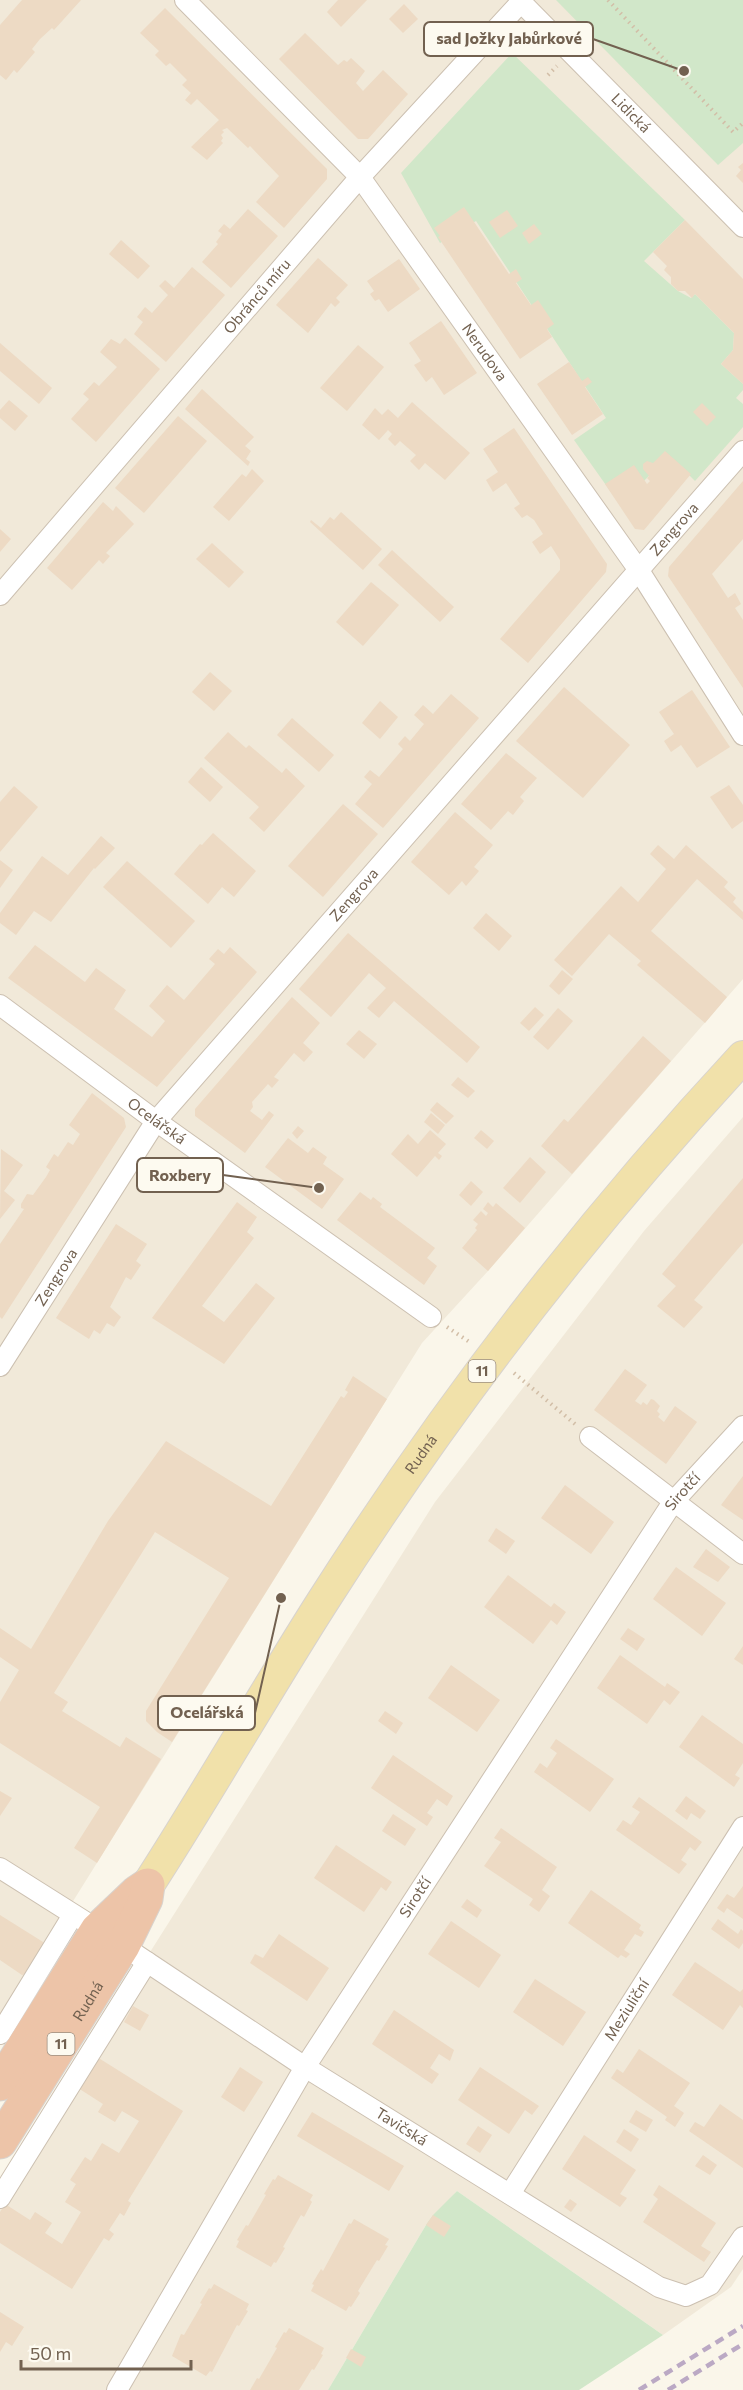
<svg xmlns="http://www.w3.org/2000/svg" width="743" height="2390" font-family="Commissioner,sans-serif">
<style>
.residential{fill:#f1e9d9}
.green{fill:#d1e7c9}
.building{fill:#eddac4}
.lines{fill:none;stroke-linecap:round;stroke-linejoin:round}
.street-casing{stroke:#ccc0b1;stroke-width:22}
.primary-casing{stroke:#d8d3ce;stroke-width:34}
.highway-casing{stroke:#d8d3ce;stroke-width:35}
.path{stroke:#d2bea7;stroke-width:4;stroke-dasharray:1.5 4.5;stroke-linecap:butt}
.street{stroke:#fff;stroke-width:20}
.primary{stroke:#f1e1aa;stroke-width:32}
.highway{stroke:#edc4a8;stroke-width:33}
.rail{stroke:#bba9c4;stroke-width:4.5;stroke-dasharray:9 6;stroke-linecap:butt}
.labels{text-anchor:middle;stroke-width:6;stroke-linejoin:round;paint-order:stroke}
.shield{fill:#fdfaf0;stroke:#9c8f80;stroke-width:1.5}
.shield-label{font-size:14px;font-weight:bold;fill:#726150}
.street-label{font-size:15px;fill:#726150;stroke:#fdfaf0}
.leader{fill:none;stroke:#726150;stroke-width:2}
.callout-dot{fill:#726150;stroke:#fdfaf0;stroke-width:2}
.callout{fill:#fdfaf0;stroke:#726150;stroke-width:2}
.callout-label{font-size:16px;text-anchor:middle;font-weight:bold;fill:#726150}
</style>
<rect width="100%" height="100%" fill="#faf6ea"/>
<!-- residential -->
<g class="residential">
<polygon points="0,0 743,0 743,979 488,1271 422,1343 0,2018"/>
<polygon points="743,1117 743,2269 731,2287 663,2335 457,2191 426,2225 328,2390 0,2390 0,2189 435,1502 644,1231"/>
</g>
<!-- green -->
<g class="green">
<polygon points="556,0 743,0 743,143 718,165"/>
<polygon points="512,53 685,220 644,261 678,291 691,298 695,294 734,333 733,350 721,364 743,384 743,390 736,398 743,404 743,427 695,481 669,455 643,482 613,495 574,440 606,418 476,221 440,243 401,173"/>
<polygon points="457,2191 663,2335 579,2390 328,2390 426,2225 433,2215"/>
</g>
<!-- building -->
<g class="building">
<polygon points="22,0 81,0 54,30 52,28 40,39 32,49 35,52 17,73 14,70 6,80 0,75 0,25"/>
<polygon points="338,0 367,0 341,27 327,12"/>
<polygon points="404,4 418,19 403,33 389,19"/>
<polygon points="165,8 327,169 327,179 284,228 256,202 279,176 250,146 248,148 227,128 222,130 224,132 221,135 223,138 221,141 223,143 207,160 191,147 219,120 197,99 191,105 185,100 191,93 182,85 187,80 170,63 166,66 155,55 159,51 140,33"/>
<polygon points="305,33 338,65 344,60 347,62 351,58 365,71 356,83 363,91 383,70 408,94 368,139 358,139 279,59"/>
<polygon points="743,163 743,183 736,176 741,170 738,167"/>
<polygon points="464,207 509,274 516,269 522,279 516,283 531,305 538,300 554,324 547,329 552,337 520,359 438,237 440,236 434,228"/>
<polygon points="248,209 278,236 231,288 202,262 218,244 216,242 222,234 218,231 224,224 230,229"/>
<polygon points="507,210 518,226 500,238 489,222"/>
<polygon points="685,220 743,279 743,384 721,364 733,350 734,333 695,294 692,298 685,291 678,291 671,284 671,277 664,270 667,266 653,252"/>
<polygon points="534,224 542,234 529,244 522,233"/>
<polygon points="121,240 150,266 138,279 109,254"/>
<polygon points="318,258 348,285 336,298 340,302 335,307 331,303 308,333 276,305"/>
<polygon points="399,259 420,289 388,312 379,299 375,301 370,294 374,291 367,281"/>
<polygon points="192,267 225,295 166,362 134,334 143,322 137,317 145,307 152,313 168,295 159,286 165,280 174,288"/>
<polygon points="441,321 477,373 444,395 432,377 426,382 414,365 421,361 409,343"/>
<polygon points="125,338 160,369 96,442 71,419 89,399 83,394 94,382 99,386 117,367 100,352 111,339 120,344"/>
<polygon points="0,343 52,388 39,404 0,371"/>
<polygon points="358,345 384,367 347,411 320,388"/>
<polygon points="569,362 582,381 588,377 592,382 585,387 603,414 572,435 537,384"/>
<polygon points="202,389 254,437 245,446 251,451 246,459 250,462 248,466 185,409"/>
<polygon points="9,400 28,416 15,431 0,418 0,410"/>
<polygon points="412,402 470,453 445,480 425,463 419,470 410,461 416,455 400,441 395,446 388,439 392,434 388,430 379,440 362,425 375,408 382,415 388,409 398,418"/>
<polygon points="702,403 716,417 707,426 693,412"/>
<polygon points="178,416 207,441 144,513 115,488"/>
<polygon points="514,428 607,564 606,572 528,663 500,639 560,570 560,560 551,546 540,554 532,542 543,534 534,520 527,515 522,518 514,508 520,504 506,483 493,492 486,480 498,472 483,449"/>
<polygon points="665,451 691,474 644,530 635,529 605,484 634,465 647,484 650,481 647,478 649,476 643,469 643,464 647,461 653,463"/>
<polygon points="252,469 264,481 229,521 213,507 242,474 246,477"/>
<polygon points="743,481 743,539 712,574 728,598 735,593 741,604 735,608 743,620 743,688 668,576 669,567"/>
<polygon points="103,502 113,511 116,506 134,524 106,553 110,556 103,564 99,560 72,590 47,568"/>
<polygon points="341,512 382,549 363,570 310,522 311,520 321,528 330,517 334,520"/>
<polygon points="0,529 11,539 0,552"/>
<polygon points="212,543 244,572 229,588 196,559"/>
<polygon points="392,550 454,607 440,622 378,565"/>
<polygon points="371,582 399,605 363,646 336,622"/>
<polygon points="210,672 232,691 214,711 192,692"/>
<polygon points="564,687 630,745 583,798 516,741"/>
<polygon points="692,690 730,747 697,768 681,745 671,752 664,741 674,734 659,712"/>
<polygon points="451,694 479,718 383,828 355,804 372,784 364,777 370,770 379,777 403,749 398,744 405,736 410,741 424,724 414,715 423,705 433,714"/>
<polygon points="380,701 398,717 380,739 362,723"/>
<polygon points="292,718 334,755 319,772 277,735"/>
<polygon points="228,732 246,748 249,745 282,773 286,768 305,786 264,832 249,818 259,807 204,758"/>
<polygon points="506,753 537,778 520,797 524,801 513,815 508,811 491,830 461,804"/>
<polygon points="201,767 223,787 210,802 188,782"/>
<polygon points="729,785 743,805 743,821 732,829 710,797"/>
<polygon points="14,786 38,807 0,852 0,802"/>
<polygon points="343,804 378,834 323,897 288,866"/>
<polygon points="455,812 493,845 474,867 479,871 466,886 462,881 449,895 411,862"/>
<polygon points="213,833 256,871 234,897 222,887 208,904 174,874 200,844 202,845"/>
<polygon points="101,836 115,848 95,869 94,868 51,922 34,911 16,935 0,923 0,913 42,856 68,875"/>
<polygon points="658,845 674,859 686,845 728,882 724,887 736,898 733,902 743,912 743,920 697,879 651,931 727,997 705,1023 637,965 641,961 609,934 572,976 554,960 621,886 638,902 666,869 650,854"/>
<polygon points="0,860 13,870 0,888"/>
<polygon points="127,861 195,921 171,948 103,887"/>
<polygon points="486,913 512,936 499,951 473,928"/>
<polygon points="348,933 480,1047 467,1063 394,1001 379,1018 367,1008 386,988 369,973 331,1017 299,989"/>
<polygon points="35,945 85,982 96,968 126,990 114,1009 152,1037 165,1021 149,1006 167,985 184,1000 215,964 209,959 218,949 224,954 230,947 257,972 157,1087 8,978"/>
<polygon points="562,970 573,979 559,995 549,986"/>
<polygon points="292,997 320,1023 303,1043 313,1052 304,1062 294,1053 274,1077 279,1080 272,1088 268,1084 252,1102 253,1107 250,1111 262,1120 269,1111 274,1115 245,1153 195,1116 195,1109"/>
<polygon points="535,1007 544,1015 529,1031 520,1023"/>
<polygon points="558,1008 573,1021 548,1050 533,1037"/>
<polygon points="359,1030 377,1044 364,1059 346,1044"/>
<polygon points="643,1036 671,1061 572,1174 541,1146 564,1119 568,1122"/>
<polygon points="458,1077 475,1091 468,1098 451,1085"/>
<polygon points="92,1093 124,1118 126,1127 2,1319 0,1317 0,1244 24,1209 21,1208 21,1204 27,1194 33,1195 46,1177 50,1170 46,1167 54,1154 58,1157 68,1142 73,1145 80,1134 69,1125"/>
<polygon points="437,1102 454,1116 446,1124 430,1110"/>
<polygon points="431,1113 445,1125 438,1134 424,1122"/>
<polygon points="298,1126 304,1131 297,1139 292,1133"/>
<polygon points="430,1130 446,1144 438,1153 442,1156 439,1160 435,1156 417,1177 391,1154 408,1134 418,1144"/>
<polygon points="481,1130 494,1141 487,1149 474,1138"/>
<polygon points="288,1138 308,1153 313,1147 327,1157 323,1164 344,1179 322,1209 265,1167"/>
<polygon points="1,1149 23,1165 4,1191 15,1200 0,1219"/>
<polygon points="530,1157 546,1172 520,1203 503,1188"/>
<polygon points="743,1178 743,1243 694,1300 703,1307 684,1328 657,1306 676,1286 662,1274"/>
<polygon points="471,1181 483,1192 471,1206 459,1195"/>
<polygon points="360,1192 371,1200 373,1197 382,1204 380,1207 435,1248 427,1258 437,1266 424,1285 337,1220"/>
<polygon points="237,1202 257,1217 247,1232 254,1238 202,1306 224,1322 256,1283 275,1298 224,1364 152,1318"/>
<polygon points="488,1202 493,1207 496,1203 525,1228 488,1271 462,1248 477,1230 475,1228 478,1224 473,1220 481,1211 486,1216 488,1213 483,1209"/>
<polygon points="116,1224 147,1244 136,1261 141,1265 131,1280 126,1277 110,1307 121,1317 114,1327 107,1323 100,1334 94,1330 89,1339 56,1318"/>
<polygon points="625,1369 647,1385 635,1401 641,1405 643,1402 647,1405 651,1399 654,1400 660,1406 657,1411 660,1414 658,1417 664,1422 675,1406 697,1422 666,1464 594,1410"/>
<polygon points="353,1376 387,1399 172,1742 157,1732 146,1721 146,1711 229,1578 155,1532 54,1693 68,1702 62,1711 120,1747 126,1737 161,1759 97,1863 74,1848 100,1807 0,1743 0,1702 19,1670 0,1657 0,1628 31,1649 108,1521 166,1441 271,1506 341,1396 344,1398 348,1392 345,1390"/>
<polygon points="743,1476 743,1520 721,1505"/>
<polygon points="565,1485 614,1522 591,1554 541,1518"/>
<polygon points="496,1528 515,1541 506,1554 488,1541"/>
<polygon points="706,1549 730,1567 718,1582 693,1567"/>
<polygon points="676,1567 726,1603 702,1636 653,1599"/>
<polygon points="508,1575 551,1607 554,1603 566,1612 557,1625 551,1620 533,1644 484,1607"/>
<polygon points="628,1628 645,1639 637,1651 620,1639"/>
<polygon points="743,1646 743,1665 734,1659"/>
<polygon points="620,1655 665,1687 667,1683 680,1692 670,1705 664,1700 647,1724 597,1688"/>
<polygon points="451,1665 500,1700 477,1732 428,1698"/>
<polygon points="385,1711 403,1723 396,1734 378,1721"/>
<polygon points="702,1715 743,1744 743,1763 735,1775 740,1778 734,1787 679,1747"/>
<polygon points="556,1739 614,1779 590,1812 534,1772 540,1763 547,1768 557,1753 550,1748"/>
<polygon points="393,1755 453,1796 447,1806 437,1799 427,1813 433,1817 427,1826 371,1788"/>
<polygon points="0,1791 12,1798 0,1816"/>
<polygon points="686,1796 706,1811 700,1819 691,1813 687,1820 675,1811"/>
<polygon points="639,1797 702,1842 695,1851 690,1847 681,1860 687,1864 679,1874 616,1830 623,1820 631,1825 640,1812 632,1807"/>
<polygon points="393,1814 416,1829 405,1846 382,1831"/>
<polygon points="501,1828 557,1867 542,1890 550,1896 539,1912 529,1905 533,1899 484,1866 501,1842 494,1838"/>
<polygon points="336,1845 392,1882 386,1891 381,1887 364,1912 314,1878"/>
<polygon points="743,1886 743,1919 727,1908 724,1913 717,1908 727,1894 734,1898"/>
<polygon points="591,1890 641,1925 639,1929 644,1932 641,1937 635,1934 624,1950 630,1954 626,1958 621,1955 618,1958 568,1923"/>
<polygon points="467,1899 482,1910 477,1918 461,1907"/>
<polygon points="0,1915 43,1942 44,1946 26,1974 22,1975 0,1960"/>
<polygon points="718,1919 738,1934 741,1929 743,1931 743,1943 739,1949 711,1929"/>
<polygon points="451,1921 501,1955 479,1988 428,1954"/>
<polygon points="279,1934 329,1968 307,2001 250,1963 255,1954 263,1958"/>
<polygon points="695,1962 740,1992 743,1989 743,2008 740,2005 723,2030 672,1995"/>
<polygon points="535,1979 586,2012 563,2046 513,2012"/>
<polygon points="133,2006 149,2015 140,2031 124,2022"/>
<polygon points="394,2010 454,2050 450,2061 439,2054 430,2068 439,2074 432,2084 372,2044"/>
<polygon points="639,2049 690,2083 674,2106 684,2113 675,2127 665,2120 667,2117 611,2078 617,2069 623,2073"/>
<polygon points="97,2057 183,2111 128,2201 131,2203 124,2216 120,2213 109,2230 114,2234 109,2241 104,2238 72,2289 0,2243 0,2212 5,2204 30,2220 35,2212 52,2223 45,2233 62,2244 81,2212 65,2202 76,2184 70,2180 85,2157 91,2161 102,2143 119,2153 139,2121 122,2111 115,2122 98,2112 103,2104 78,2088"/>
<polygon points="240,2067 263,2082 244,2112 221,2097"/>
<polygon points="480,2067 539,2106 532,2115 525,2110 509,2134 458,2100"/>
<polygon points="720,2104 743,2120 743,2168 689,2131 695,2122 704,2127"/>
<polygon points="636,2110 653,2120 646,2132 629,2122"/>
<polygon points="312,2112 404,2166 389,2191 297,2136"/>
<polygon points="478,2126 492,2135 480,2153 466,2144"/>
<polygon points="624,2129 639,2139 631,2152 616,2142"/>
<polygon points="584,2135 636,2170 620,2194 627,2198 620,2207 562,2169"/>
<polygon points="703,2155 717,2165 710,2175 695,2166"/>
<polygon points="278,2175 313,2195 310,2200 312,2202 304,2217 301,2215 283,2247 285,2248 276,2263 274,2262 271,2267 236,2247 239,2241 237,2240 246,2225 248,2226 266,2195 264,2194 273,2179 275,2180"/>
<polygon points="659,2185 716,2223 701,2246 711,2252 704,2262 643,2222 658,2199 653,2195"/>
<polygon points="570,2199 577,2204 571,2212 564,2207"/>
<polygon points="433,2215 451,2226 444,2237 426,2225"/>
<polygon points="354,2219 389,2239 385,2245 388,2246 379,2261 377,2260 358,2291 360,2293 351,2307 349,2306 346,2311 311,2291 314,2285 312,2284 321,2269 323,2271 349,2223 351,2224"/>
<polygon points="214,2284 249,2304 246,2310 248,2311 239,2326 237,2325 212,2372 210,2371 206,2376 172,2356 181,2334 184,2335 202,2304 200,2303 209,2288 211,2289"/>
<polygon points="0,2312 24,2327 12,2346 6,2342 0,2352"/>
<polygon points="289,2328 324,2348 321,2354 323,2355 314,2370 312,2369 299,2390 250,2390 257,2378 259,2379 277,2348 275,2347 284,2332 286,2333"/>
<polygon points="351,2349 366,2357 361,2367 346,2358"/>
</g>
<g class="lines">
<defs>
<g id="street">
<path id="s1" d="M185,0L360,177L638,569L743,735"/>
<path id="s2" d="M519,0L743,227"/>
<path id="s3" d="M0,595L360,177L521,2"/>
<path id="s4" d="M0,1005L156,1121L431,1317"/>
<path id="s5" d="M0,1366L156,1121L743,451"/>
<polyline points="590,1437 743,1554"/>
<polyline points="0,1868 84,1921"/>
<path id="s6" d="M123,1946L305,2067L659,2287L686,2296L710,2285L743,2237"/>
<polyline points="0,2034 73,1915"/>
<path id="s7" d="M510,2194L743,1827"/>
<polyline points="0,2198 147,1962"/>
<path id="s8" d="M117,2390L305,2067L673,1502L743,1426"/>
</g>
<g id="primary">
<path id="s9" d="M148,1885C208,1792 263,1695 323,1601C446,1408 587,1225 743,1057"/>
</g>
<g id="highway">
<polyline points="0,2084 97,1930 137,1892 146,1886"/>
<path id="s10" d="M0,2142L123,1946L146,1899L148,1885"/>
</g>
</defs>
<!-- street casing -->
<use href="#street" class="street-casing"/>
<!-- primary casing -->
<use href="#primary" class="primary-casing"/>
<!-- highway casing -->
<use href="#highway" class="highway-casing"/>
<!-- path -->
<g class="path">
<polyline points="608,0 733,132 743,123"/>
<polyline points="548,75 557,66"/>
<polyline points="447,1327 471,1343"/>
<polyline points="514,1373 575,1424"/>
</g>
<!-- street -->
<use href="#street" class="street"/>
<!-- primary -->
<use href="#primary" class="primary"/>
<!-- highway -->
<use href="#highway" class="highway"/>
<!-- rail -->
<g class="rail">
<polyline points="639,2390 743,2326"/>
<polyline points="668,2390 743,2344"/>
</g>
</g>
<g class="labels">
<!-- shield labels -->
<g class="shield">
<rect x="468.5" y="1360" width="27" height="22" rx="4.5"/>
<rect x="47.5" y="2033" width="27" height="22" rx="4.5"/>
</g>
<g class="shield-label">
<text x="482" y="1376">11</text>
<text x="61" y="2049">11</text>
</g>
<!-- street labels -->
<g class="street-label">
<text dy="5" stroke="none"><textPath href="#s2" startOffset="159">Lidická</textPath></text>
<text dy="5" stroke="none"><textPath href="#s3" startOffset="394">Obránců míru</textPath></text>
<text dy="5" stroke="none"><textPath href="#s1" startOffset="464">Nerudova</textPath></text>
<text dy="5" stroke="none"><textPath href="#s5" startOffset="1077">Zengrova</textPath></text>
<text dy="5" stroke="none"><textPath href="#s5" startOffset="591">Zengrova</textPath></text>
<text dy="5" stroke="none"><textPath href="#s4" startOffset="195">Ocelářská</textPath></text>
<text dy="5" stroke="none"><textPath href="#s5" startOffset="105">Zengrova</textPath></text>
<text dy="5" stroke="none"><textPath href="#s9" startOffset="510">Rudná</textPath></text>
<text dy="5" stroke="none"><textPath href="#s8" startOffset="1062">Sirotčí</textPath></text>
<text dy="5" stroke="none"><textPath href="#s8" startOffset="576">Sirotčí</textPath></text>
<text dy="5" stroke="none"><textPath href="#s10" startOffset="166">Rudná</textPath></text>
<text dy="5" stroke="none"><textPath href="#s7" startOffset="218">Meziuliční</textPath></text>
<text dy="5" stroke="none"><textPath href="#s6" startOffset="332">Tavičská</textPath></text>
</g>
</g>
<!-- callouts -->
<path class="leader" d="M684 71L593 39M319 1188L223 1175M281 1598L255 1713"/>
<g class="callout-dot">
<circle cx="684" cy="71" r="6"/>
<circle cx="319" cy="1188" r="6"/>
<circle cx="281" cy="1598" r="6"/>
</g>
<g class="callout">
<rect x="424" y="22" width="169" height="34" rx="6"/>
<rect x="137" y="1158" width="86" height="34" rx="6"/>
<rect x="158" y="1696" width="97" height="34" rx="6"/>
</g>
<g class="callout-label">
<text x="509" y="44">sad Jožky Jabůrkové</text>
<text x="180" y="1181">Roxbery</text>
<text x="207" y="1718">Ocelářská</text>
</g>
<!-- scale -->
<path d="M21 2360v9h170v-9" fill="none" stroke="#726150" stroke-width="3"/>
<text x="30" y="2360" font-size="18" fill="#726150" stroke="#fdfaf0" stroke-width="4.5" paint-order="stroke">50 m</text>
</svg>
